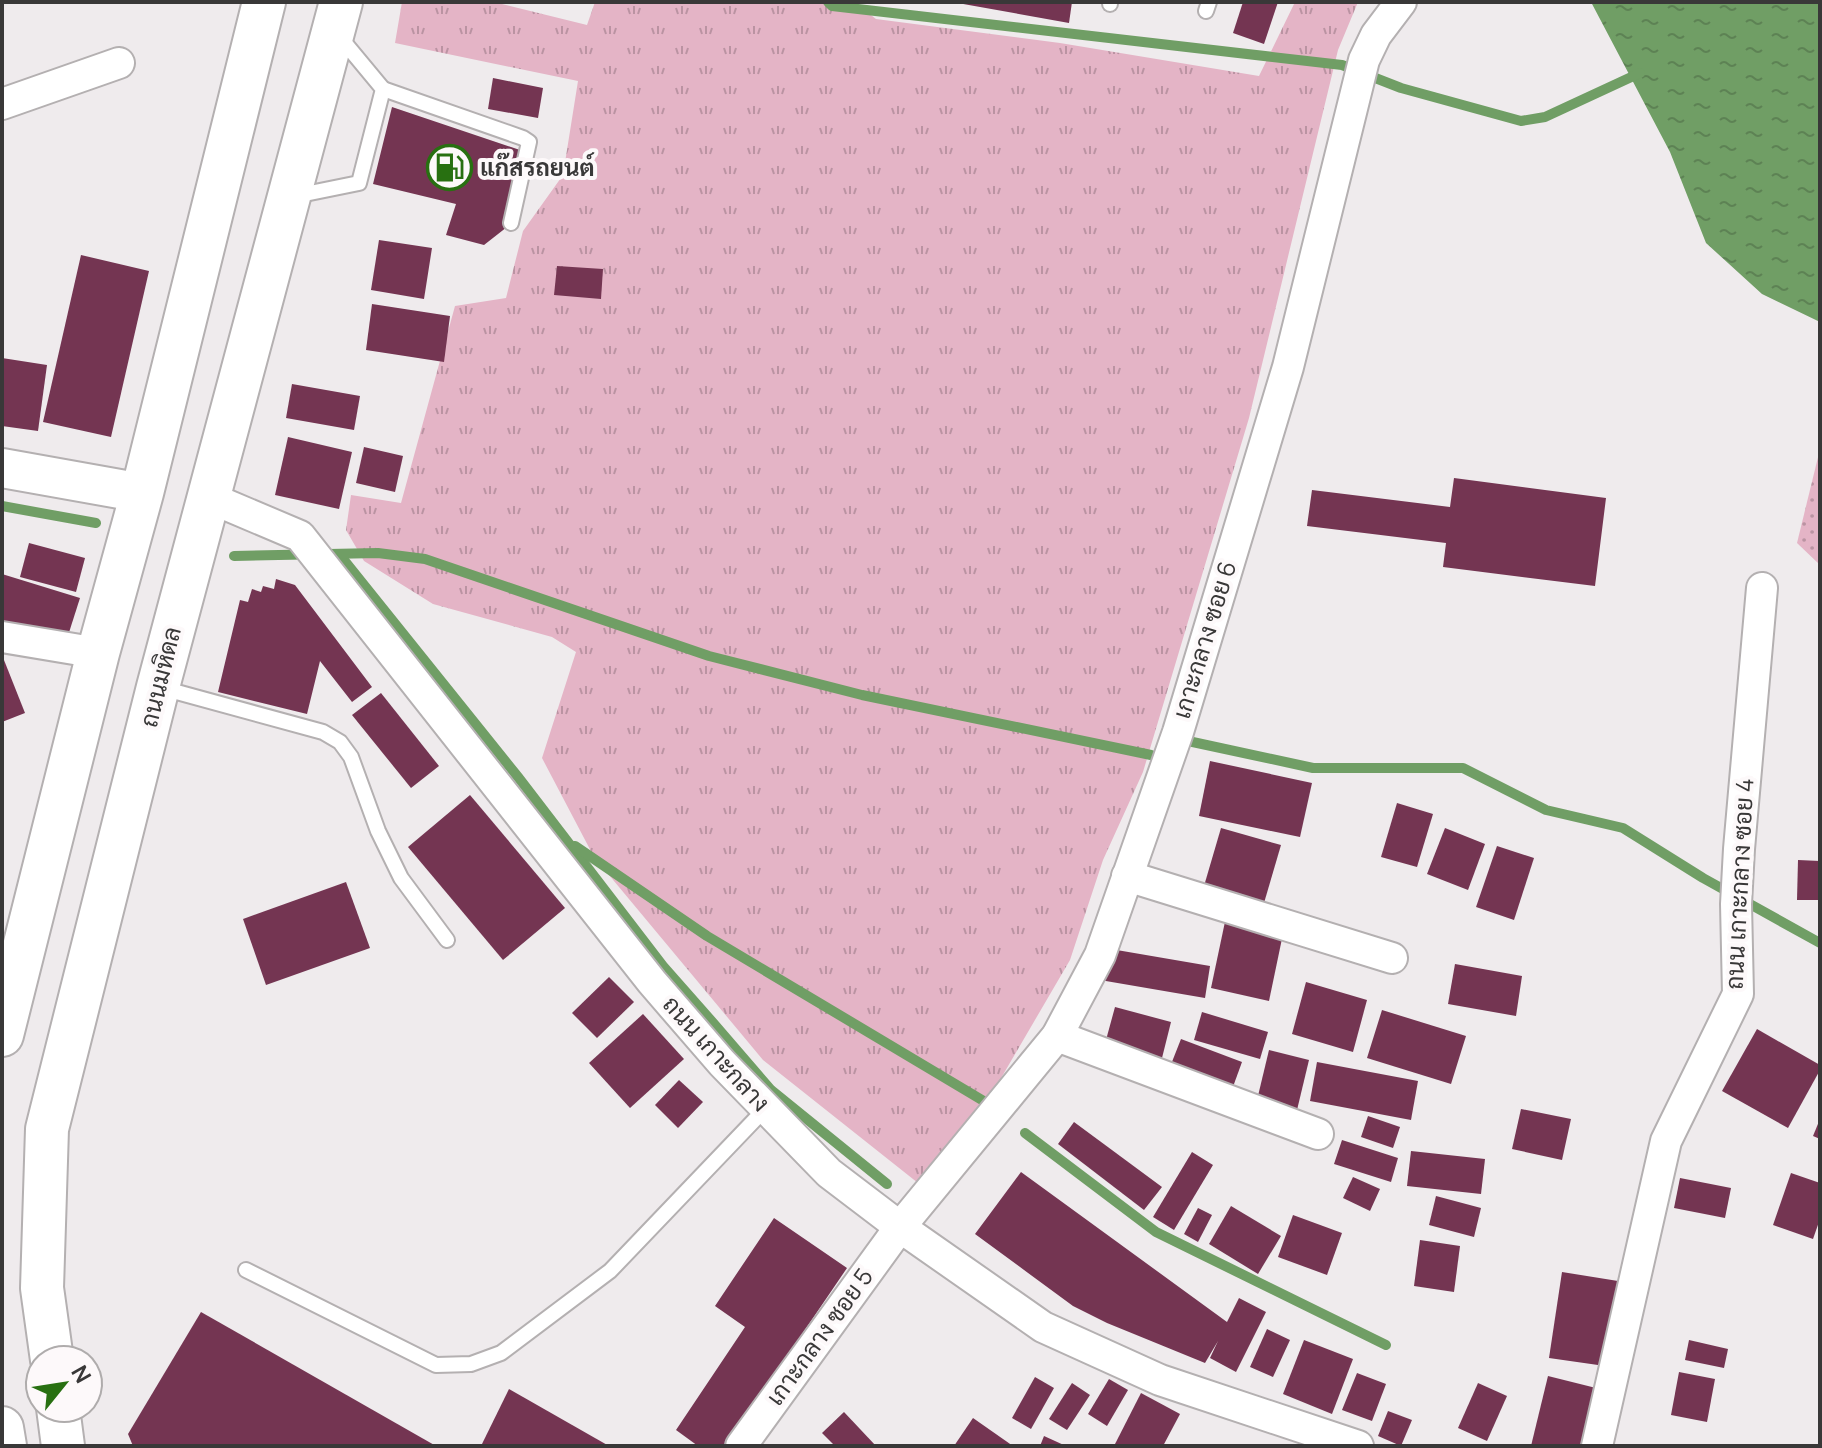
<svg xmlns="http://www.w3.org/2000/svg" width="1822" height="1448" font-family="Manrope,Sarabun,sans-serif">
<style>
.grass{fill:url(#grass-tufts)}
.park{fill:url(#park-dots)}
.water{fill:url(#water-ripples)}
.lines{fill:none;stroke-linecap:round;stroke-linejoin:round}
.stream{stroke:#709e65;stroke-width:10}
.building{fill:#743552}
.service-casing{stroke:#b4b0b1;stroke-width:18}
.minor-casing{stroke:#b4b0b1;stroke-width:34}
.tertiary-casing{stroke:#b4b0b1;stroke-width:42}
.secondary-casing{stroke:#b4b0b1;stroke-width:46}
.service{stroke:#fff;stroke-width:14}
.minor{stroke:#fff;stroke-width:30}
.tertiary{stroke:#fff;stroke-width:38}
.secondary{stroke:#fff;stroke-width:42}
.labels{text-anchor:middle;stroke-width:8;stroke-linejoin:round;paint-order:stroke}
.poi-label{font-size:24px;font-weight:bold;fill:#393838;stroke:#fdf9fa;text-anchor:start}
.street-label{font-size:24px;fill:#393838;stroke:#fdf9fa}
</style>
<defs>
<pattern id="grass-tufts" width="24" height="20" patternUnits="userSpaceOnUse" patternTransform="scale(2)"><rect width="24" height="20" fill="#e4b4c6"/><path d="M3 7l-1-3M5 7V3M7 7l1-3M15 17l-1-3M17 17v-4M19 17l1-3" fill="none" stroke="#ba93a2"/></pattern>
<pattern id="park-dots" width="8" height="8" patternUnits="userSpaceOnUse" patternTransform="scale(2)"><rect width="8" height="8" fill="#e4b4c6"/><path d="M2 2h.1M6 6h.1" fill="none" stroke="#ba93a2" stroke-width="1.8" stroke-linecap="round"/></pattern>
<pattern id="water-ripples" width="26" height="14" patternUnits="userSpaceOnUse" patternTransform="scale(2)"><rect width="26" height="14" fill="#709e65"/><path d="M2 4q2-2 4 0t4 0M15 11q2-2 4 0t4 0" fill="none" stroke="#5d8254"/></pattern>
</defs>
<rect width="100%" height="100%" fill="#efebed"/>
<!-- grass -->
<polygon class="grass" points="402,2 494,2 587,25 595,2 854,2 876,19 1060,43 1259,76 1295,2 1358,2 1338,50 1249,418 1143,772 1103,860 1070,960 997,1085 918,1183 763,1060 594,857 542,758 576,652 552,637 433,604 364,561 346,530 351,495 401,503 455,306 506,298 523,231 563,175 578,81 395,43"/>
<!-- park -->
<polygon class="park" points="1820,449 1820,565 1797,543"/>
<!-- water -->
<polygon class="water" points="1591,2 1820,2 1820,322 1762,294 1706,243 1670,152"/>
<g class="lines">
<!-- stream -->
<g class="stream">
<polyline points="828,2 832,6 1342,65 1401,88 1521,121 1545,117 1640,73"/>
<polyline points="2,506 96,523"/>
<polyline points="339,554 518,777 663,966 715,1025 771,1090 887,1184"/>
<polyline points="234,556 378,553 425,559 709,656 862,695 1151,755"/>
<polyline points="1188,741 1313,768 1463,768 1546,810 1623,828 1703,878 1820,943"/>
<polyline points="575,846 707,936 987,1103"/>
<polyline points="1025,1133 1156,1232 1386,1345"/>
</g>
</g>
<!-- building -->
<g class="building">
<polygon points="952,2 1072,2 1069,23"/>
<polygon points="1243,2 1278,2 1264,44 1233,33"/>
<polygon points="493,78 543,88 538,118 488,109"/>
<polygon points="392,107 526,152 507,227 484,245 446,235 456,204 373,184"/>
<polygon points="379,240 432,248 424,299 371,290"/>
<polygon points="81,255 149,271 111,437 43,422"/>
<polygon points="557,266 603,269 601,299 554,295"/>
<polygon points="372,304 450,316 444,362 366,350"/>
<polygon points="2,358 47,365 38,431 2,426"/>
<polygon points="292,384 360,396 354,430 286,418"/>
<polygon points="288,437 352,452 339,509 275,495"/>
<polygon points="364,447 403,456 395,492 356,483"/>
<polygon points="1454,478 1606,498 1595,586 1443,567 1446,543 1307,526 1312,490 1450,507"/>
<polygon points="29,543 85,558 76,592 20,577"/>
<polygon points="2,574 80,598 65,645 2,625"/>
<polygon points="276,579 295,585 372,687 352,702 320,661 307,714 218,692 240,600 248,602 252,589 261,592 263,586 274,589"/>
<polygon points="2,655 25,713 2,722"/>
<polygon points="381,693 439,766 411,788 352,715"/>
<polygon points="1210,761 1312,783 1300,837 1199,816"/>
<polygon points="470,795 565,908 503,960 408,847"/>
<polygon points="1397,803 1433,814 1417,867 1381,857"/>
<polygon points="1221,828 1281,845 1264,903 1204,886"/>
<polygon points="1445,828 1485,844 1468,890 1427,874"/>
<polygon points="1497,846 1534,858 1514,920 1476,907"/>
<polygon points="1798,860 1820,861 1820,900 1797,900"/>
<polygon points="346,882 370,948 266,985 243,919"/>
<polygon points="1226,917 1284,929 1269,1001 1211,988"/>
<polygon points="1105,948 1210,966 1205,998 1100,980"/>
<polygon points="1455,964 1522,976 1516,1016 1448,1004"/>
<polygon points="609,977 634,1002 597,1038 572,1013"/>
<polygon points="1306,982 1367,1000 1353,1052 1292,1034"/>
<polygon points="1115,1007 1171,1022 1160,1066 1103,1051"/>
<polygon points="1382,1010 1466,1036 1451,1084 1367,1058"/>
<polygon points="1202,1012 1268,1032 1260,1059 1194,1040"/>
<polygon points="643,1014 684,1059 630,1108 589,1063"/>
<polygon points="1757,1029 1820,1065 1820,1070 1788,1128 1722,1091"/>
<polygon points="1181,1039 1242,1062 1230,1095 1168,1072"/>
<polygon points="1269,1050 1309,1060 1297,1110 1257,1100"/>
<polygon points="1317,1062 1418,1081 1411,1120 1310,1101"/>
<polygon points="679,1080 703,1102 678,1128 655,1105"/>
<polygon points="1521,1109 1571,1119 1562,1160 1512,1149"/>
<polygon points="1368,1116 1400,1127 1393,1148 1361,1137"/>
<polygon points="1820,1119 1820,1139 1813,1136"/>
<polygon points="1074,1122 1162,1187 1144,1210 1058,1144"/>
<polygon points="1342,1140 1398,1158 1391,1182 1334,1164"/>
<polygon points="1411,1151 1485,1159 1481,1194 1407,1186"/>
<polygon points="1192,1152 1213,1165 1174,1230 1153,1217"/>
<polygon points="1021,1172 1227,1322 1239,1298 1266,1312 1236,1372 1210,1358 1218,1341 1205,1363 1107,1323 1073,1306 975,1234"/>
<polygon points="1791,1173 1820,1183 1820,1219 1813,1239 1773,1225"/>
<polygon points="1353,1177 1380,1189 1370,1211 1343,1198"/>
<polygon points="1680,1178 1731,1188 1725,1218 1674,1208"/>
<polygon points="1436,1196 1481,1208 1474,1237 1429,1225"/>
<polygon points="1231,1206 1281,1236 1258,1274 1209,1244"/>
<polygon points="1198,1208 1212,1215 1198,1242 1184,1234"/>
<polygon points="1293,1215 1342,1233 1327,1275 1278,1257"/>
<polygon points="774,1218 847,1268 726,1446 698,1446 676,1430 745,1327 715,1306"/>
<polygon points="1420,1240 1460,1246 1454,1292 1414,1286"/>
<polygon points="1562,1272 1618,1281 1605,1366 1549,1358"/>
<polygon points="201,1312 436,1446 133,1446 128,1434"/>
<polygon points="1267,1329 1290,1340 1273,1377 1250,1367"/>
<polygon points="1304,1340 1353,1359 1332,1414 1283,1394"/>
<polygon points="1689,1340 1728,1349 1724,1368 1685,1360"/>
<polygon points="1679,1372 1715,1379 1707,1422 1671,1415"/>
<polygon points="1357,1373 1386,1384 1372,1421 1342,1410"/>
<polygon points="1548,1376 1604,1390 1591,1446 1531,1446"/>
<polygon points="1035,1377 1054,1388 1031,1429 1012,1418"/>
<polygon points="1109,1379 1128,1390 1107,1426 1088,1414"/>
<polygon points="1072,1383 1090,1395 1067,1430 1049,1419"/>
<polygon points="1478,1383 1507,1396 1487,1441 1458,1428"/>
<polygon points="509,1389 609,1446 481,1446"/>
<polygon points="1141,1393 1180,1414 1163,1446 1114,1446"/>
<polygon points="1388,1411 1412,1420 1401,1446 1378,1436"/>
<polygon points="844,1412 876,1446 835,1446 822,1433"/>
<polygon points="973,1418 1013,1446 954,1446"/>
<polygon points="1044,1436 1066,1446 1040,1446"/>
</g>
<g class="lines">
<defs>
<g id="service">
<polyline points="1110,4 1110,2"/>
<polyline points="1206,11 1209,2"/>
<polyline points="383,89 523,138 529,142 511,223"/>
<polyline points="295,196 359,183 383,89 339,36"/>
<polyline points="162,688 323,732 340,742 351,757 378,831 401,878 447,940"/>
<polyline points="246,1270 436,1365 471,1364 501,1353 610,1271 765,1109"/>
</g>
<g id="minor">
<polyline points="2,104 119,63"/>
<polyline points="208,497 300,536 652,982 722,1063 829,1173 900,1227 1043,1327 1160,1380 1358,1446"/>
<polyline points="2,637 98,653"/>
<polyline points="1127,876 1392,958"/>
<polyline points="1057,1036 1318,1134"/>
<polyline points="741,1446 900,1227 1057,1036 1100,955 1178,732 1288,367 1364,60 1376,35 1401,2"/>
<polyline points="1597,1446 1666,1141 1738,994 1736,904 1739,849 1762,588"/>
</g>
<polyline id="tertiary" points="2,468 142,493"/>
<g id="secondary">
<polyline points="2,1035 98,653 142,493 264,2"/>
<polyline points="52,1360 42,1288 47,1129 158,687 341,2"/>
<polyline points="58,1408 63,1446"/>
<polyline points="2,1428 5,1446"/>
</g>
</defs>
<!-- service casing -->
<use href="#service" class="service-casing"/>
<!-- minor casing -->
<use href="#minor" class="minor-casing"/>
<!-- tertiary casing -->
<use href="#tertiary" class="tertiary-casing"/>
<!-- secondary casing -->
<use href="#secondary" class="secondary-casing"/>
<!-- service -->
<use href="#service" class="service"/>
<!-- minor -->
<use href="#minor" class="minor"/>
<!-- tertiary -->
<use href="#tertiary" class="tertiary"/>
<!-- secondary -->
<use href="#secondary" class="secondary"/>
</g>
<!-- icons -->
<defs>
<symbol id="fuel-ring" viewBox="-11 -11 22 22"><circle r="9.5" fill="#fdf9fa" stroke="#287011" stroke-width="1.5"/><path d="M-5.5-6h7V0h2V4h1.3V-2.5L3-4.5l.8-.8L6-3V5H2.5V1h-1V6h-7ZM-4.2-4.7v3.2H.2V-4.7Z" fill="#287011"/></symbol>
</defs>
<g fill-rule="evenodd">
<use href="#fuel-ring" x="424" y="142" width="51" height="51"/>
</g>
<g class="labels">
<!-- poi labels -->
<g class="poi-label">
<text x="480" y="176">แก๊สรถยนต์</text>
</g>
<!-- street labels -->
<g class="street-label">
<text transform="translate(1205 640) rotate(-73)" y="8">เกาะกลาง ซอย 6</text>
<text transform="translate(161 677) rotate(-76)" y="8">ถนนมหิดล</text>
<text transform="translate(1740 884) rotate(-87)" y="8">ถนน เกาะกลาง ซอย 4</text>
<text transform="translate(716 1054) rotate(48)" y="8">ถนน เกาะกลาง</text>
<text transform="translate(820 1337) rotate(-54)" y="8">เกาะกลาง ซอย 5</text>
</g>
</g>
<!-- border -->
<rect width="1822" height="1448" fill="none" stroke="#393838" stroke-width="8"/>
<!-- north arrow -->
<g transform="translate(64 1384) rotate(60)"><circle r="38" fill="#fdf9fa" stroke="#afacac" stroke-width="2"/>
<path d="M0-6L14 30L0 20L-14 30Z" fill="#287011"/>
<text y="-12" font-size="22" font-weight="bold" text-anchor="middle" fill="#393838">N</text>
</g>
</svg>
